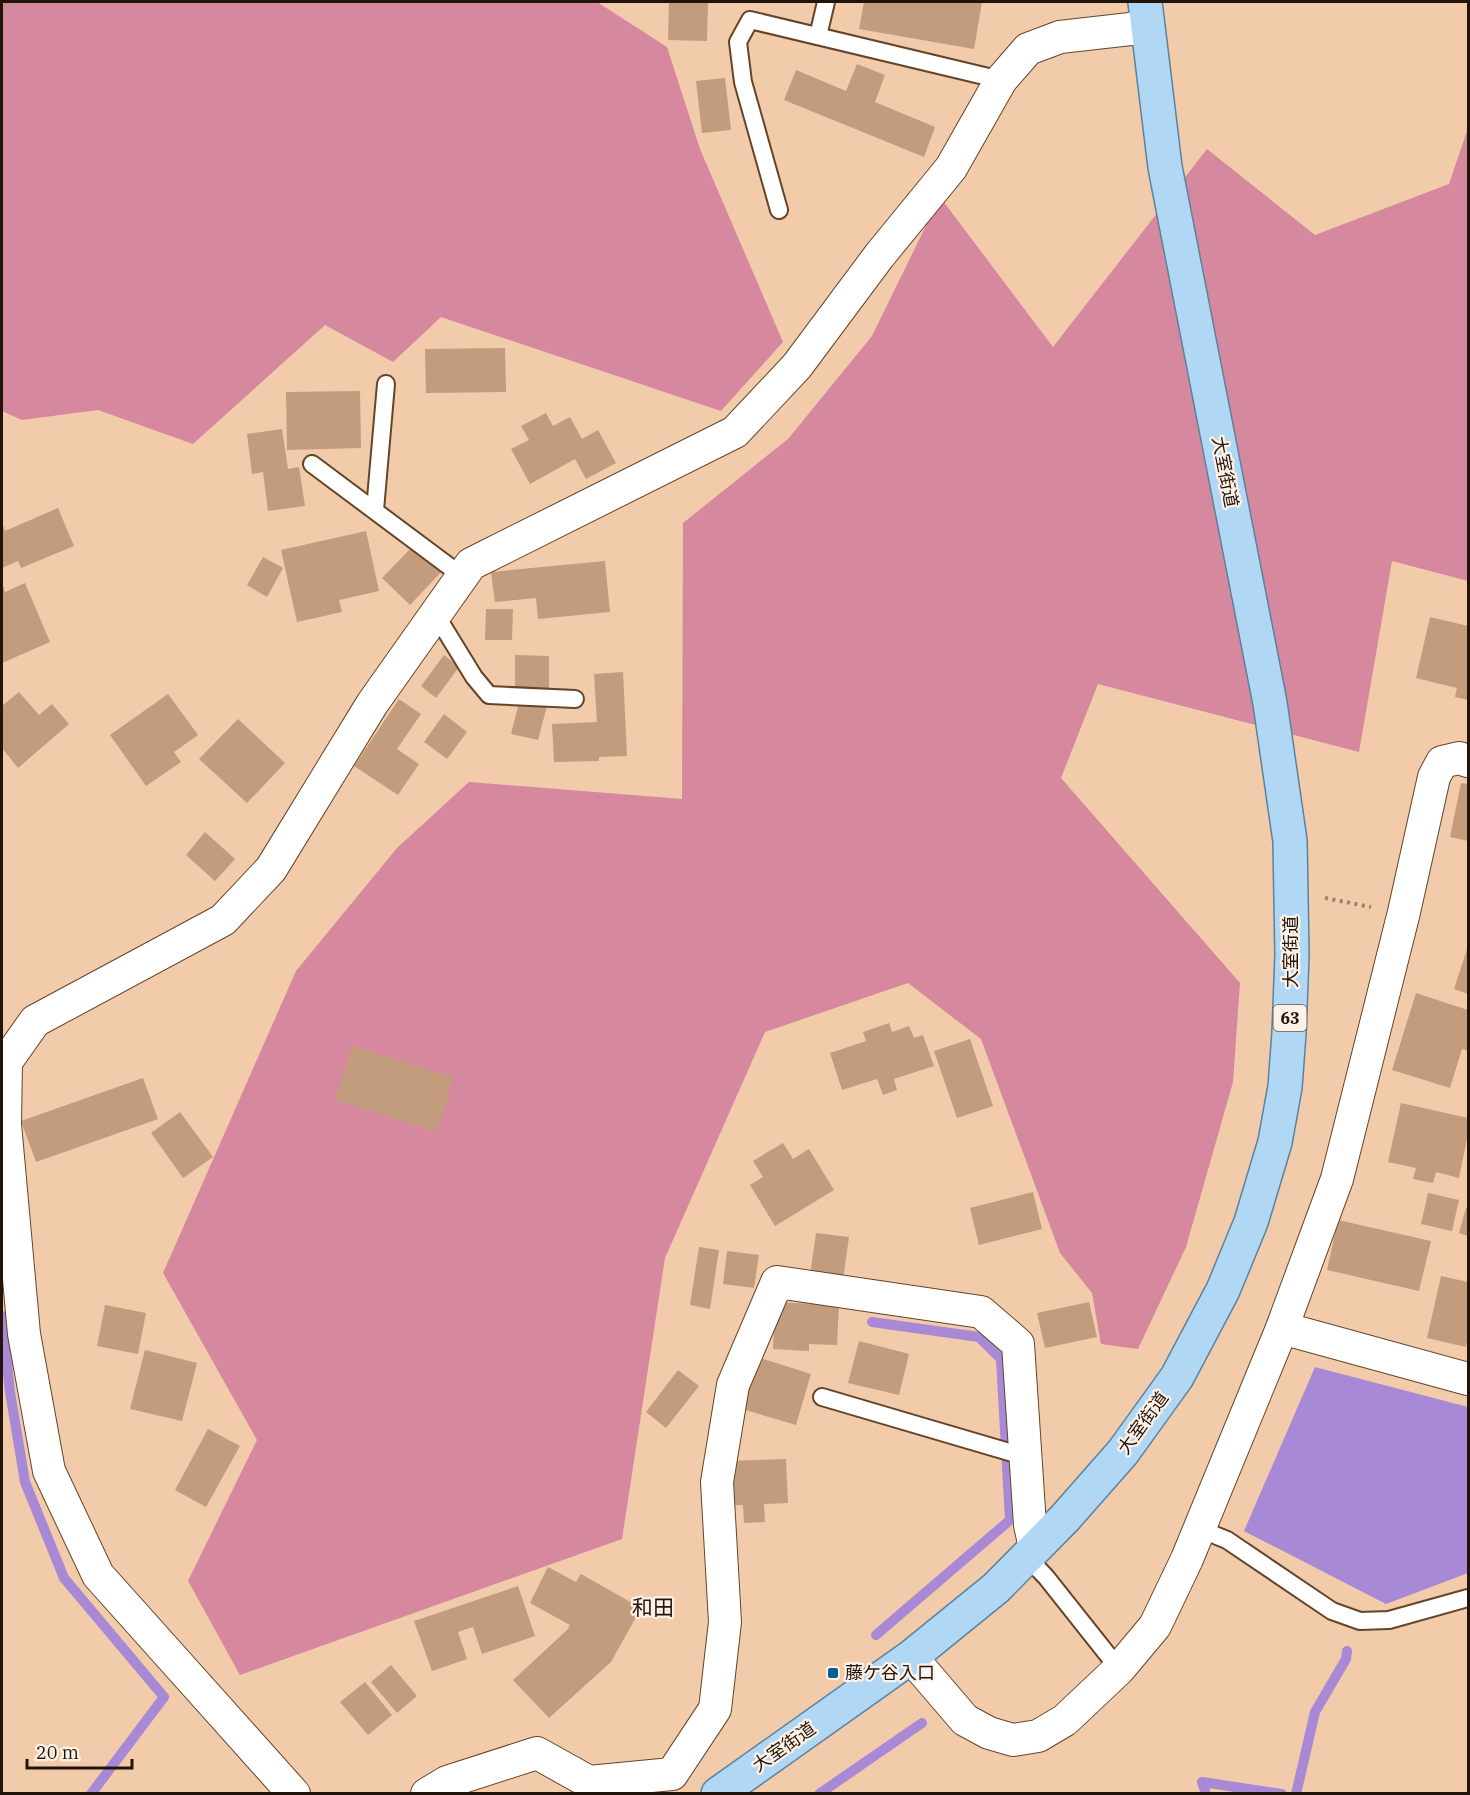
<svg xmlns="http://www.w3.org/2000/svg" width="1470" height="1795" font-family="'IBM Plex Serif','Noto Sans JP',serif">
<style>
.green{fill:#d5889e}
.water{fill:#a789d6}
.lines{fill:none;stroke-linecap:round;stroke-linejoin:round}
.stream{stroke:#a789d6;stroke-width:10}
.building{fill:#c29c7d}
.lane-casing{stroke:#654427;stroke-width:20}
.street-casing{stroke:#654427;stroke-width:34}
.secondary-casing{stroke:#654427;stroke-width:36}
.primary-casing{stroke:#5c829d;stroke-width:36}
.path{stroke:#9d8168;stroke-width:4;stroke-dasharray:3 4.5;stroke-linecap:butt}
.lane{stroke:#fff;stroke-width:16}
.street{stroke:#fff;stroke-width:32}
.secondary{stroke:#fff;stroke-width:33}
.primary{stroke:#b0d7f4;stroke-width:33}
.poi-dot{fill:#086192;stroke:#fef2e8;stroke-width:2}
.labels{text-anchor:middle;stroke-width:4.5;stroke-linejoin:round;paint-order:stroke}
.shield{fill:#fef2e8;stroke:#64574b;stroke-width:1.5}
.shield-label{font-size:16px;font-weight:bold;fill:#221408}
.street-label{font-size:18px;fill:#221408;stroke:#fef2e8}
.poi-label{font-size:18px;fill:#221408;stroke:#fef2e8;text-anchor:start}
.quarter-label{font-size:21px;fill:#221408;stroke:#fef2e8}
</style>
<rect width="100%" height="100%" fill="#f2cbaa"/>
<!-- green -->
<g class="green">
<polygon points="2,2 597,2 667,47 700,149 783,342 721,411 441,317 393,362 325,325 193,444 98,410 22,420 2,411"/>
<polygon points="1468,128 1468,581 1392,561 1359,752 1098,684 1061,778 1240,983 1233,1082 1186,1247 1138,1349 1101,1344 1092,1293 1060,1253 981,1039 908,983 765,1032 665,1258 622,1539 240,1675 188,1581 257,1440 163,1273 296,971 397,848 469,782 682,799 683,523 788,439 872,336 940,197 1053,347 1207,149 1315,235 1449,184"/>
</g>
<!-- water -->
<polygon class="water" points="1315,1367 1468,1407 1468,1573 1386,1604 1244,1531"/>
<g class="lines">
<!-- stream -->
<g class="stream">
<polyline points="2,1316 10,1392 25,1482 64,1578 164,1697 91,1794"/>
<polyline points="872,1322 979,1337 1001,1359 1010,1520 876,1635"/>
<polyline points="819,1794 922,1723"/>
<polyline points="1206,1794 1202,1782 1282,1794"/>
<polyline points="1296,1794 1315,1712 1346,1659 1347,1651"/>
</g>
</g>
<!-- building -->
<g class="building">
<polygon points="669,2 708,2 707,41 668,40"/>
<polygon points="864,2 982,2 974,49 859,29"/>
<polygon points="857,64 885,75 875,102 935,127 924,157 784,100 796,70 846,91"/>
<polygon points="725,78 731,130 702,133 696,81"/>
<polygon points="505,348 506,392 426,393 425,349"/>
<polygon points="360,391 361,448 287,450 286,392"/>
<polygon points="546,413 553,426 570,417 582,439 598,430 616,463 586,479 575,459 530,484 511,449 529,440 521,426"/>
<polygon points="282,429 288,469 299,467 305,506 268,511 263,472 252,474 247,434"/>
<polygon points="58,508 74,546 21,568 18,561 2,568 2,522 5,531"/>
<polygon points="366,531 379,591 339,600 342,612 297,622 281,550"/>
<polygon points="414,545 442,571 410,605 382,578"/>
<polygon points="263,557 283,568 267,597 247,585"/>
<polygon points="605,561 610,612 538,619 536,598 495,602 491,572"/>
<polygon points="2,582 5,592 25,583 50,642 2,663"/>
<polygon points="486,609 513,609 512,640 485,640"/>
<polygon points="1430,617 1468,626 1468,700 1455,697 1457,688 1416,678"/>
<polygon points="444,655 459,667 436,698 421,686"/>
<polygon points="515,655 549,656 549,688 515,688"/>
<polygon points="623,672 627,756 599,757 599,761 554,762 552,724 597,722 594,674"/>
<polygon points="19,692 39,715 52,704 69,724 18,768 2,748 2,706"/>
<polygon points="168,694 198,735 174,752 181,762 146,786 110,735"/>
<polygon points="399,699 421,714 397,749 419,764 398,795 354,766"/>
<polygon points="520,699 547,706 538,740 511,734"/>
<polygon points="444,714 467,732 447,759 424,742"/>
<polygon points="238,719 285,763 247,803 199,759"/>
<polygon points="1461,783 1468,784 1468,841 1450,837"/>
<polygon points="205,832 235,859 215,881 186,855"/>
<polygon points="1467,949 1468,950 1468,994 1454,989"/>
<polygon points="1416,993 1468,1010 1468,1051 1462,1049 1450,1088 1392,1070"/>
<polygon points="889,1023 892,1032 909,1026 914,1038 923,1035 934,1066 894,1079 897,1090 883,1095 877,1079 842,1090 830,1053 866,1041 863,1032"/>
<polygon points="970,1039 993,1106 957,1118 934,1051"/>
<polygon points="352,1046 454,1077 437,1132 335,1100"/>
<polygon points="143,1078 158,1119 36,1162 21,1121"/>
<polygon points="1401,1103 1468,1118 1468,1134 1459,1178 1436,1172 1433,1183 1413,1179 1416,1168 1388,1162"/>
<polygon points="180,1112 213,1157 183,1178 151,1133"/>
<polygon points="783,1143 793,1159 809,1149 834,1190 775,1226 750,1185 763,1177 753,1161"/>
<polygon points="1033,1192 1042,1229 979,1245 970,1208"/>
<polygon points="1428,1193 1459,1200 1452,1231 1421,1224"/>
<polygon points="1466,1208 1468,1208 1468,1236 1459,1233"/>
<polygon points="1338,1220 1431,1241 1419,1291 1327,1270"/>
<polygon points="816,1233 849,1237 843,1280 810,1275"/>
<polygon points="699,1247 719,1250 710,1309 690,1305"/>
<polygon points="727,1251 759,1255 754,1288 723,1284"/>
<polygon points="1441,1276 1468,1282 1468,1335 1466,1347 1427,1338"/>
<polygon points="775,1302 839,1305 837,1345 809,1344 809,1351 773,1349"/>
<polygon points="1089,1302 1097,1337 1045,1348 1037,1313"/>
<polygon points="105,1305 146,1313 138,1354 97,1346"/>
<polygon points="859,1341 909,1354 899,1395 848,1383"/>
<polygon points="145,1350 197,1363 182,1421 130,1409"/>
<polygon points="757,1357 811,1374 796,1425 742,1409"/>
<polygon points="678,1370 699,1386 666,1428 646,1412"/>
<polygon points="208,1429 240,1446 206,1507 175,1490"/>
<polygon points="786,1459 788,1503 764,1504 765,1522 744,1523 743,1505 731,1505 729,1461"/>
<polygon points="548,1567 576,1582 581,1574 641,1608 611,1662 549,1718 513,1680 567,1630 570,1625 530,1603"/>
<polygon points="518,1586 535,1636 482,1654 473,1627 458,1632 467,1659 432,1671 414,1621"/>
<polygon points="391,1665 417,1696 397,1713 371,1682"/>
<polygon points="365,1682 392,1715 368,1735 340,1702"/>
</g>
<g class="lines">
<defs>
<g id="lane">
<polyline points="818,36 826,2"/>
<polyline points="779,210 743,82 738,42 750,20 1001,80"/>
<polyline points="312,464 462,576"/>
<polyline points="375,510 386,384"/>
<polyline points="436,615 474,677 489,695 575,699"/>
<polyline points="822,1397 1026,1457"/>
<polyline points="1200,1529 1227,1540 1332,1611 1360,1621 1389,1620 1468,1598"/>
<polyline points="1026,1556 1046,1577 1119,1669"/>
</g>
<g id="street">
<polyline points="1282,1328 1468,1379"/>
<polyline points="911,1657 965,1720 989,1733 1013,1740 1038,1736 1065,1720 1119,1669 1155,1626 1187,1559 1282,1328 1337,1179 1404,912 1434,777 1442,762 1459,758 1468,761"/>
<polyline points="294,1794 98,1575 49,1471 24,1334 5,1124 6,1062 35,1021 223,920 271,869 372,704 471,564 735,432 797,366 879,256 951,168 1001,80 1028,49 1060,37 1148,27"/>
<polyline points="427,1794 447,1782 537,1753 589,1782 672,1774 715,1709 725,1622 717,1482 733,1385 777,1282 981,1312 1018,1344 1030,1525 1035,1548"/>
</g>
<polyline id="secondary" points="2,1057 6,1062"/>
<polyline id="primary" points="718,1794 911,1657 996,1588 1065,1518 1123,1452 1177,1377 1223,1290 1251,1222 1275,1142 1285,1087 1289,1033 1292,955 1290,841 1270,703 1165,167 1145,2"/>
</defs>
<!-- lane casing -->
<use href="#lane" class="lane-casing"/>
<!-- street casing -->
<use href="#street" class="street-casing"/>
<!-- secondary casing -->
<use href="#secondary" class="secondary-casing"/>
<!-- primary casing -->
<use href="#primary" class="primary-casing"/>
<!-- path -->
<polyline class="path" points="1325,898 1371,907"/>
<!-- lane -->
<use href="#lane" class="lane"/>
<!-- street -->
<use href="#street" class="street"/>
<!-- secondary -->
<use href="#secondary" class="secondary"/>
<!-- primary -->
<use href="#primary" class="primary"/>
</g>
<!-- markers -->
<rect class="poi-dot" x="827" y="1667" width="12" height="12" rx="3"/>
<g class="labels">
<!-- shield labels -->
<rect class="shield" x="1273.5" y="1005" width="33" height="26" rx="4.5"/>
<g class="shield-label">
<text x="1290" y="1024">63</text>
</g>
<!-- street labels -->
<g class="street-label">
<text transform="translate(1225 472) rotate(79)" y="6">大室街道</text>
<text transform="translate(1291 952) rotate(-90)" y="6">大室街道</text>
<text transform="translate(1143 1423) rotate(-54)" y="6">大室街道</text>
<text transform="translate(784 1747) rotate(-35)" y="6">大室街道</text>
</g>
<!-- poi labels -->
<g class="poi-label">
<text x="845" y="1679">藤ケ谷入口</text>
</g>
<!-- quarter labels -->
<g class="quarter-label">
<text x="653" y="1615">和田</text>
</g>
</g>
<!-- border -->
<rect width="1470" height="1795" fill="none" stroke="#221408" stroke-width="6"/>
<!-- scale -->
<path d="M27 1759v9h105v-9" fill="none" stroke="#221408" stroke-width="3"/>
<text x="36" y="1759" font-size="18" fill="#221408" stroke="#fef2e8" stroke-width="4.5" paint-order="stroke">20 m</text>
</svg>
